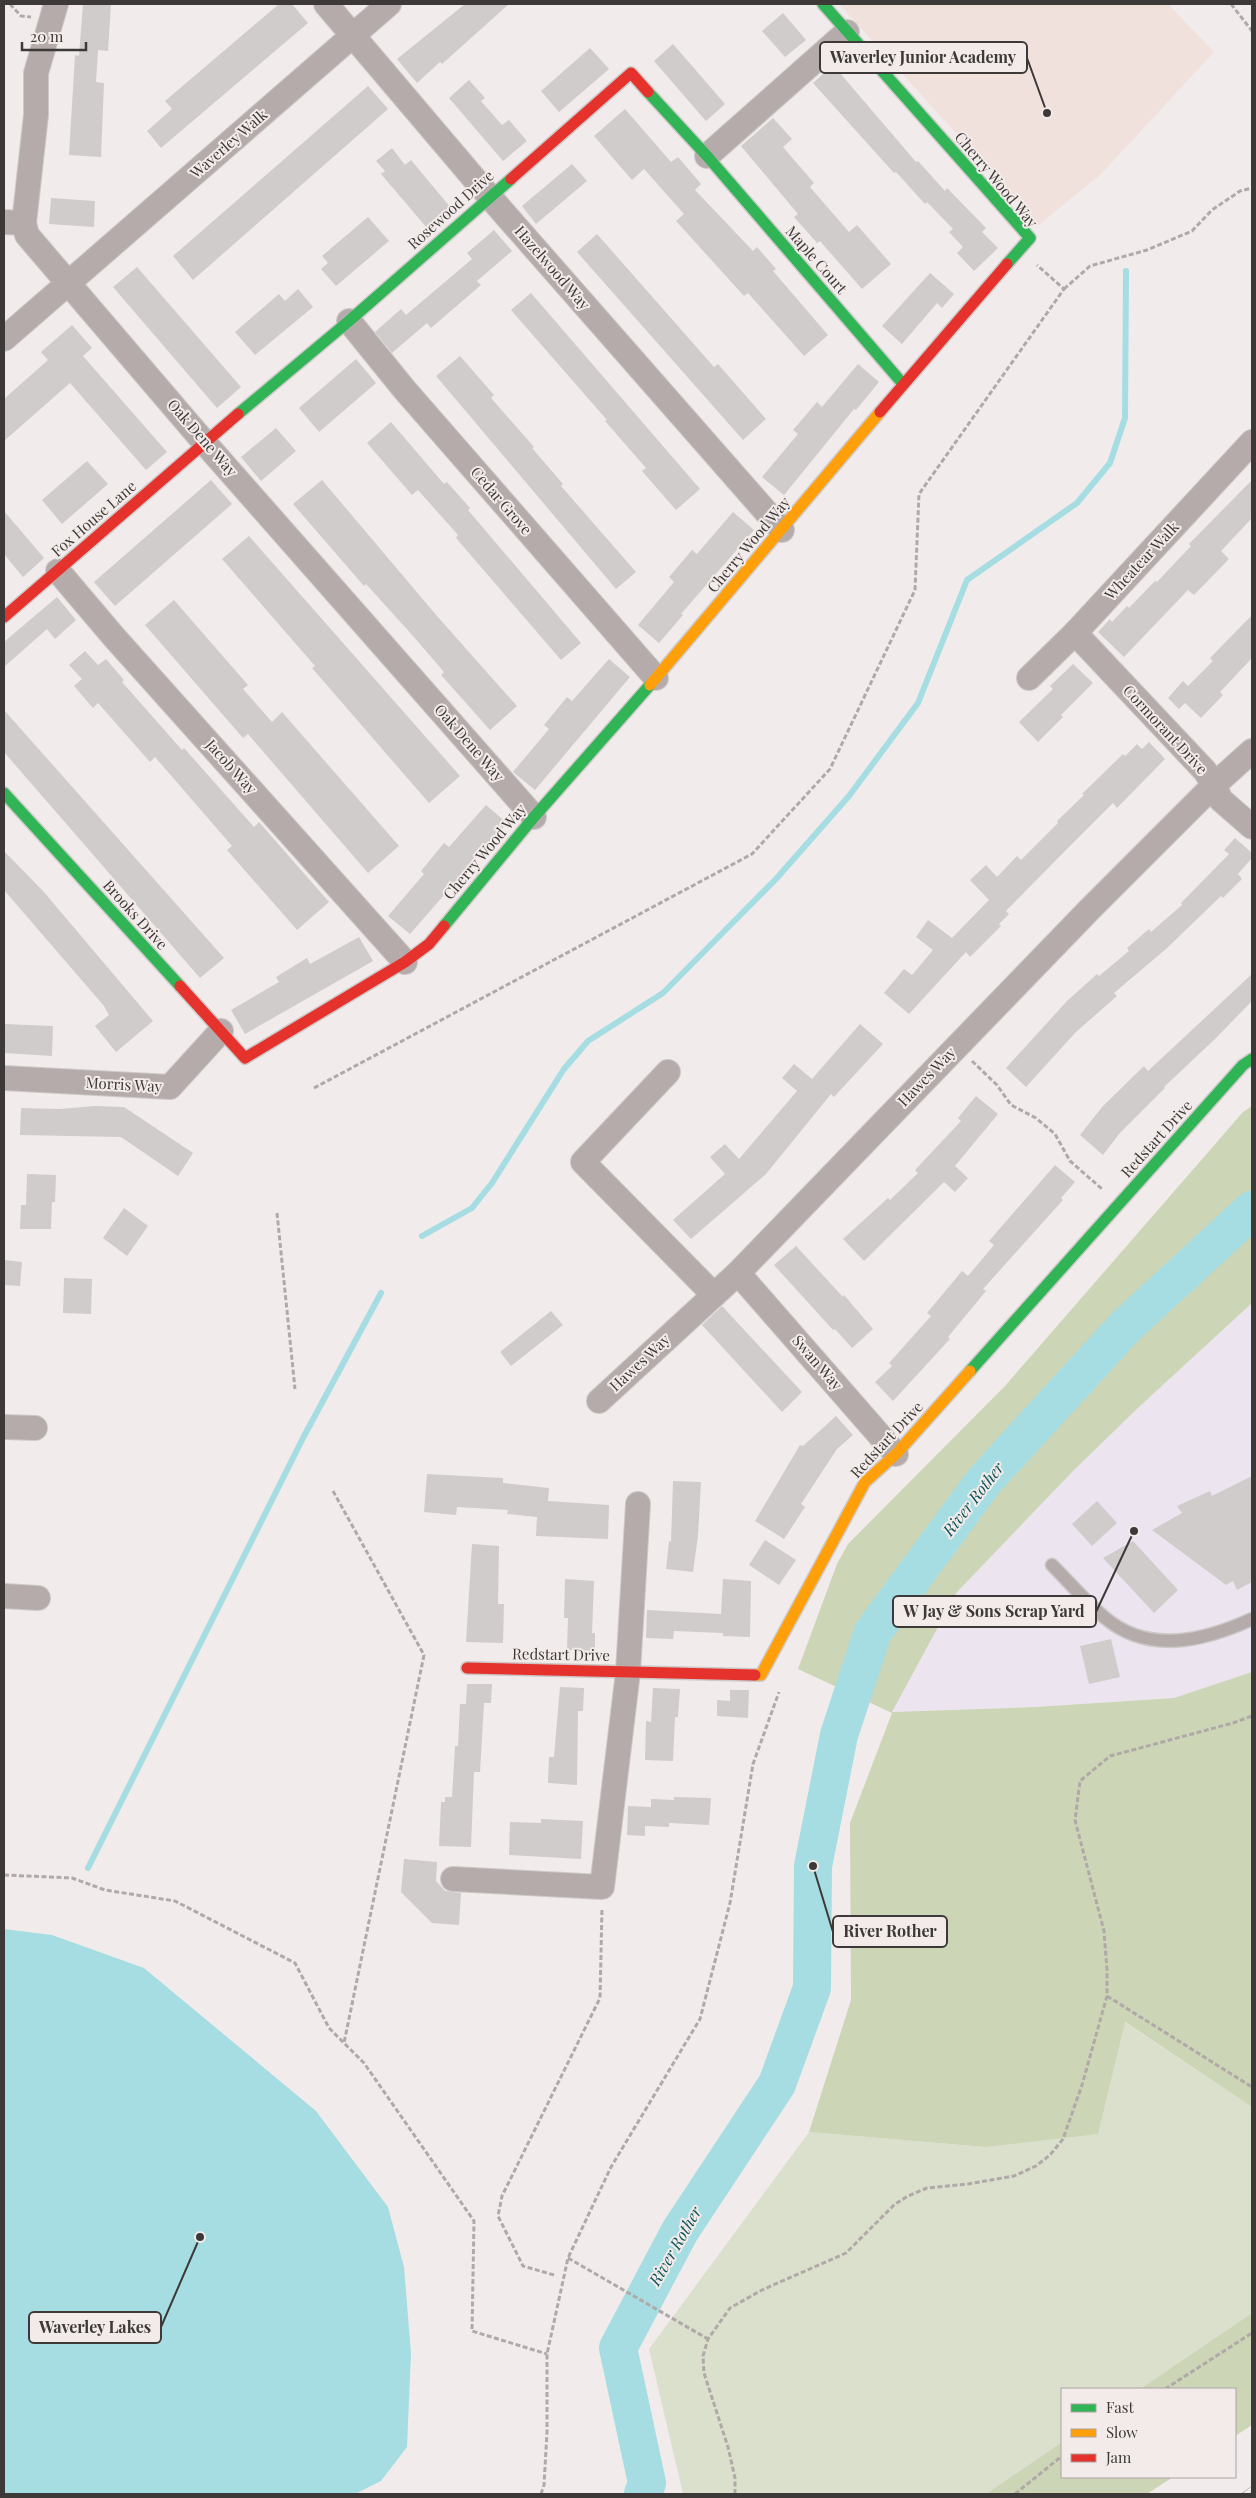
<svg xmlns="http://www.w3.org/2000/svg" width="1256" height="2498" font-family="'Playfair Display',serif">
<style>
.industrial{fill:#ece5f0}
.education{fill:#f0e1dc}
.green{fill:#dae0cc}
.forest{fill:#ccd5b6}
.water{fill:#a6dde2}
.lines{fill:none;stroke-linecap:round;stroke-linejoin:round}
.stream{stroke:#a6dde2;stroke-width:6}
.river{stroke:#a6dde2;stroke-width:38}
.building{fill:#cfcccb}
.lane-casing{stroke:#ccc9c8;stroke-width:15}
.street-casing{stroke:#ccc9c8;stroke-width:26}
.fast-casing{stroke:#ccc9c8;stroke-width:14}
.slow-casing{stroke:#ccc9c8;stroke-width:14}
.jam-casing{stroke:#ccc9c8;stroke-width:14}
.path{stroke:#b0a9a7;stroke-width:3;stroke-dasharray:5 2.5;stroke-linecap:butt}
.lane{stroke:#b5abaa;stroke-width:12}
.street{stroke:#b5abaa;stroke-width:24}
.fast{stroke:#30b455;stroke-width:11}
.slow{stroke:#ff9f0a;stroke-width:11}
.jam{stroke:#e5322d;stroke-width:11}
.rail-casing{stroke:#b5afae;stroke-width:5.5}
.rail{stroke:#f3ebe9;stroke-width:4;stroke-dasharray:11;stroke-linecap:butt}
.labels{text-anchor:middle;stroke-width:4;stroke-linejoin:round;paint-order:stroke}
.street-label{font-size:15px;fill:#3c3938;stroke:#f3ebe9}
.water-label{font-size:16px;font-style:italic;fill:#095459;stroke:#f3ebe9}
.leader{fill:none;stroke:#3c3938;stroke-width:2}
.callout-dot{fill:#3c3938;stroke:#f3ebe9;stroke-width:2}
.callout{fill:#f3ebe9;stroke:#3c3938;stroke-width:2}
.callout-label{font-size:16px;text-anchor:middle;font-weight:bold;fill:#3c3938}
</style>
<rect width="100%" height="100%" fill="#f1eceb"/>
<!-- industrial -->
<polygon class="industrial" points="1252,1303 1252,1672 1174,1698 1036,1707 892,1712 957,1592 1074,1470 1140,1406"/>
<!-- education -->
<polygon class="education" points="839,4 1168,4 1214,52 1101,174 1039,225"/>
<!-- green -->
<polygon class="green" points="1124,2022 1252,2107 1252,2313 1140,2389 1062,2389 1062,2442 986,2494 683,2494 649,2349 809,2132 985,2147"/>
<!-- forest -->
<g class="forest">
<polygon points="1252,1106 1252,1303 1140,1406 1074,1470 957,1592 892,1712 1036,1707 1174,1698 1252,1672 1252,2107 1125,2022 1098,2134 985,2147 809,2132 851,2000 850,1823 892,1713 798,1669 837,1564 848,1544 1005,1386 1243,1112"/>
<polygon points="1252,2313 1252,2425 1235,2436 1235,2389 1140,2389"/>
<polygon points="1062,2442 1062,2477 1173,2477 1147,2494 986,2494"/>
</g>
<!-- water -->
<polygon class="water" points="4,1929 52,1935 144,1968 316,2111 388,2207 404,2267 411,2353 407,2447 381,2481 355,2494 4,2494"/>
<g class="lines">
<!-- stream -->
<g class="stream">
<polyline points="422,1236 472,1208 492,1183 564,1069 588,1041 663,993 776,879 849,796 918,703 967,580 1077,503 1110,463 1125,418 1126,271"/>
<polyline points="88,1868 303,1438 381,1293"/>
</g>
<!-- river -->
<polyline class="river" points="643,2494 647,2483 618,2348 680,2231 777,2084 812,1988 813,1866 839,1735 873,1632 984,1481 1125,1327 1252,1210"/>
</g>
<!-- building -->
<g class="building">
<polygon points="83,4 111,4 108,51 98,50 96,82 104,83 101,157 69,155 75,55 79,56"/>
<polygon points="279,4 292,4 308,23 161,148 147,131 172,109 165,101"/>
<polygon points="465,4 509,4 442,64 440,62 417,83 397,59"/>
<polygon points="783,13 806,40 785,57 762,31"/>
<polygon points="673,44 725,104 706,121 654,61"/>
<polygon points="590,48 609,69 559,112 541,91"/>
<polygon points="833,65 916,162 918,161 945,191 947,188 986,228 982,232 998,248 974,271 957,253 963,247 949,232 953,229 927,202 925,204 896,172 894,173 813,83"/>
<polygon points="469,80 485,98 481,101 502,125 509,120 527,141 503,161 449,98"/>
<polygon points="368,86 388,109 193,280 173,256"/>
<polygon points="625,109 671,162 678,157 701,184 695,190 753,251 757,247 776,269 773,271 828,335 804,356 748,293 744,296 676,221 684,214 644,169 632,180 594,136"/>
<polygon points="773,118 792,139 783,147 814,183 810,187 849,232 857,225 891,264 862,289 820,241 817,243 794,217 798,214 741,146"/>
<polygon points="392,148 405,165 411,160 451,208 427,228 381,174 385,171 376,161"/>
<polygon points="572,164 587,181 536,224 522,206"/>
<polygon points="51,198 95,201 94,227 49,224"/>
<polygon points="368,217 389,241 336,286 321,269 328,263 322,256"/>
<polygon points="494,230 512,251 477,281 481,285 431,328 427,323 392,353 375,332 401,309 406,315 472,259 467,253"/>
<polygon points="597,234 714,367 718,364 766,419 743,440 577,252"/>
<polygon points="137,267 241,387 217,408 113,287"/>
<polygon points="930,273 954,294 942,308 937,303 902,344 882,326"/>
<polygon points="298,289 313,307 255,355 235,332 279,294 285,301"/>
<polygon points="531,293 700,489 676,510 642,471 646,468 605,421 607,420 511,310"/>
<polygon points="72,325 92,348 83,356 167,452 146,470 70,383 4,441 4,399 48,360 41,352"/>
<polygon points="460,356 494,395 491,398 534,447 532,448 563,484 561,486 636,572 616,589 436,376"/>
<polygon points="356,359 376,383 319,432 299,408"/>
<polygon points="858,364 879,382 856,410 854,409 784,495 762,477 798,434 793,430 817,402 822,407"/>
<polygon points="391,422 444,484 447,482 470,508 468,510 581,643 561,660 456,538 458,535 418,490 412,495 367,443"/>
<polygon points="276,428 296,451 261,481 241,457"/>
<polygon points="87,461 108,484 62,524 42,500"/>
<polygon points="211,480 232,504 115,606 94,582"/>
<polygon points="322,480 437,616 517,706 490,730 441,675 444,672 413,636 366,584 364,586 293,504"/>
<polygon points="1252,480 1252,518 1221,551 1229,559 1194,595 1188,590 1124,657 1098,632 1110,619 1112,622 1127,606 1129,608 1155,581 1157,582 1191,546 1189,544"/>
<polygon points="4,511 44,558 23,577 4,554"/>
<polygon points="733,512 754,530 681,614 683,615 659,643 638,625 674,582 669,577 692,550 697,554"/>
<polygon points="249,536 460,776 429,803 312,668 315,666 222,559"/>
<polygon points="57,597 76,620 55,639 47,629 4,667 4,642"/>
<polygon points="174,600 248,685 243,689 272,722 282,712 399,846 368,873 248,734 243,738 145,625"/>
<polygon points="1252,615 1252,658 1220,692 1223,695 1201,718 1185,703 1179,709 1168,698 1183,681 1188,686 1213,661 1210,658"/>
<polygon points="85,651 98,665 106,659 124,680 122,682 182,750 184,748 254,827 259,822 329,902 297,930 227,850 232,846 155,757 150,762 98,703 93,708 74,686 82,679 69,665"/>
<polygon points="609,659 630,677 535,790 513,772 549,729 544,725 567,697 572,701"/>
<polygon points="1073,664 1093,683 1061,715 1063,717 1038,742 1019,722 1053,689 1050,686"/>
<polygon points="4,710 224,958 200,978 4,752"/>
<polygon points="1149,742 1165,759 1117,808 1113,803 1063,853 1006,911 1009,914 999,924 1001,926 970,957 966,952 909,1014 884,993 904,969 912,975 933,950 916,937 928,920 952,938 989,900 970,880 986,865 997,877 1017,856 1021,860 1058,823 1057,821 1084,795 1082,794 1123,754 1125,756 1137,744 1142,749"/>
<polygon points="486,805 507,823 410,934 388,916 424,874 421,871 444,843 449,847"/>
<polygon points="1235,838 1252,853 1252,858 1238,874 1242,879 1223,898 1221,896 1166,949 1114,993 1117,996 1076,1032 1026,1087 1006,1068 1067,1001 1097,974 1099,976 1129,951 1127,948 1149,929 1151,932 1182,905 1181,903 1229,854 1224,850"/>
<polygon points="4,851 43,891 153,1021 116,1052 95,1026 109,1015 104,1006 4,890"/>
<polygon points="359,937 373,961 245,1034 231,1010 279,982 276,977 307,958 310,964"/>
<polygon points="1252,974 1252,1001 1215,1039 1164,1087 1165,1088 1119,1134 1103,1155 1080,1135 1103,1106 1144,1066 1148,1071"/>
<polygon points="4,1024 53,1026 52,1056 4,1053"/>
<polygon points="860,1024 883,1044 834,1097 831,1094 766,1174 691,1239 673,1220 725,1174 710,1157 725,1144 739,1159 797,1091 782,1078 794,1064 812,1079"/>
<polygon points="976,1096 998,1114 955,1166 968,1178 955,1192 944,1182 864,1261 843,1239 888,1198 890,1200 918,1173 915,1170 961,1121 958,1118"/>
<polygon points="95,1106 124,1107 193,1153 178,1176 121,1137 20,1135 21,1108 60,1109"/>
<polygon points="1055,1165 1075,1182 1061,1198 1063,1200 983,1289 986,1291 948,1337 950,1339 893,1401 875,1382 892,1366 889,1363 931,1316 927,1313 962,1271 968,1276 994,1245 989,1241"/>
<polygon points="27,1174 56,1175 55,1202 52,1202 51,1229 20,1229 21,1205 26,1205"/>
<polygon points="124,1208 148,1226 127,1256 103,1238"/>
<polygon points="796,1246 843,1297 844,1295 873,1329 852,1348 835,1329 833,1330 774,1265"/>
<polygon points="4,1260 22,1262 20,1286 4,1285"/>
<polygon points="64,1278 92,1279 91,1314 63,1313"/>
<polygon points="722,1306 802,1392 782,1412 702,1325"/>
<polygon points="551,1311 563,1325 511,1366 500,1352"/>
<polygon points="836,1416 853,1435 837,1449 801,1504 805,1507 784,1539 755,1521 800,1445 803,1446"/>
<polygon points="427,1474 503,1478 503,1483 549,1488 548,1501 609,1505 608,1539 536,1536 537,1517 507,1514 508,1510 457,1507 456,1515 424,1512"/>
<polygon points="1252,1476 1252,1582 1237,1590 1233,1581 1226,1585 1152,1530 1182,1513 1177,1506 1210,1491 1212,1496"/>
<polygon points="673,1481 701,1482 698,1536 693,1572 666,1569 669,1541 671,1542"/>
<polygon points="1097,1501 1117,1523 1092,1546 1072,1524"/>
<polygon points="765,1540 796,1560 779,1585 749,1565"/>
<polygon points="1133,1541 1178,1590 1154,1613 1103,1558"/>
<polygon points="472,1544 499,1546 498,1604 504,1604 503,1643 466,1642"/>
<polygon points="565,1579 594,1581 592,1633 595,1633 595,1651 567,1650 568,1618 564,1618"/>
<polygon points="723,1579 751,1581 750,1637 723,1636 723,1633 674,1631 673,1639 646,1638 647,1610 721,1614"/>
<polygon points="1111,1639 1120,1677 1089,1684 1080,1646"/>
<polygon points="467,1684 492,1684 491,1703 484,1703 480,1772 474,1772 471,1847 439,1846 441,1802 445,1802 445,1797 452,1797 455,1746 458,1746 460,1704 466,1704"/>
<polygon points="560,1687 584,1688 583,1711 578,1711 577,1785 548,1783 549,1757 554,1757"/>
<polygon points="653,1688 680,1689 678,1717 675,1717 673,1761 645,1760 646,1721 651,1722"/>
<polygon points="730,1690 749,1690 748,1718 717,1716 717,1700 730,1701"/>
<polygon points="674,1797 711,1798 709,1825 669,1823 669,1827 645,1826 645,1836 627,1835 628,1806 651,1807 651,1799 674,1800"/>
<polygon points="541,1819 583,1821 581,1859 509,1855 510,1822 541,1823"/>
<polygon points="404,1859 437,1862 436,1881 445,1891 461,1893 459,1925 432,1923 401,1892"/>
</g>
<g class="lines">
<defs>
<path id="lane" d="M1052,1565C1069,1582 1085,1601 1104,1617C1148,1655 1204,1641 1252,1619"/>
<g id="street">
<polyline points="56,4 36,73 36,115 24,223 27,235 204,442 534,817"/>
<polyline points="326,4 489,196 782,530"/>
<polyline points="707,156 847,32"/>
<polyline points="4,222 24,223"/>
<polyline points="349,321 404,389 656,678"/>
<polyline points="4,339 389,4"/>
<polyline points="58,571 114,637 405,962"/>
<polyline points="1075,633 1205,771 1214,785 1221,800 1252,827"/>
<polyline points="1029,678 1075,633 1252,442"/>
<polyline points="668,1072 583,1162 714,1295"/>
<polyline points="4,1078 170,1087 221,1031"/>
<polyline points="738,1273 896,1454"/>
<polyline points="599,1401 738,1273 1090,909 1214,785 1252,751"/>
<polyline points="4,1427 35,1428"/>
<polyline points="4,1596 38,1598"/>
<polyline points="453,1879 602,1887 628,1672 638,1504"/>
</g>
<g id="fast">
<polyline points="823,4 1030,238 1007,264"/>
<polyline points="648,92 707,156 903,384"/>
<polyline points="238,414 349,321 511,179"/>
<polyline points="4,793 180,986"/>
<polyline points="444,926 534,817 650,685"/>
<polyline points="970,1371 1243,1065 1252,1059"/>
</g>
<g id="slow">
<polyline points="650,685 880,412"/>
<polyline points="755,1675 761,1675 865,1482 896,1454 970,1371"/>
</g>
<g id="jam">
<polyline points="511,179 631,73 648,92"/>
<polyline points="880,412 1007,264"/>
<polyline points="4,617 238,414"/>
<polyline points="180,986 245,1058 405,962 429,944 444,926"/>
<polyline points="467,1668 755,1675"/>
</g>
</defs>
<!-- lane casing -->
<use href="#lane" class="lane-casing"/>
<!-- street casing -->
<use href="#street" class="street-casing"/>
<!-- fast casing -->
<use href="#fast" class="fast-casing"/>
<!-- slow casing -->
<use href="#slow" class="slow-casing"/>
<!-- jam casing -->
<use href="#jam" class="jam-casing"/>
<!-- path -->
<g class="path">
<polyline points="10,4 21,16 31,17"/>
<polyline points="1231,4 1252,31"/>
<polyline points="1064,289 1090,266 1147,250 1192,231 1212,210 1240,191 1252,188"/>
<polyline points="972,1061 997,1085 1011,1105 1036,1118 1055,1134 1070,1161 1102,1189"/>
<polyline points="314,1088 752,854 830,769 915,590 919,494 1064,289 1037,265"/>
<polyline points="277,1213 295,1389"/>
<polyline points="333,1491 424,1655 344,2043"/>
<polyline points="4,1875 72,1878 105,1890 175,1901 295,1963 329,2028 364,2063 474,2221 472,2331 547,2354"/>
<polyline points="1107,1996 1252,2087"/>
<polyline points="568,2258 708,2339"/>
<polyline points="554,2275 523,2266 498,2216 502,2196 600,1998 602,1908"/>
<polyline points="1165,2389 1252,2333"/>
<polyline points="541,2494 544,2485 547,2432 547,2354 568,2258 611,2167 700,2019 730,1903 753,1764 779,1692"/>
<polyline points="735,2494 735,2478 728,2447 704,2373 703,2356 708,2339 730,2308 762,2290 846,2253 895,2204 908,2196 927,2188 968,2184 1014,2176 1036,2166 1050,2155 1063,2139 1082,2085 1107,1996 1107,1970 1104,1931 1075,1820 1080,1781 1110,1756 1233,1723 1252,1716"/>
<polyline points="1015,2494 1062,2456"/>
</g>
<!-- lane -->
<use href="#lane" class="lane"/>
<!-- street -->
<use href="#street" class="street"/>
<!-- fast -->
<use href="#fast" class="fast"/>
<!-- slow -->
<use href="#slow" class="slow"/>
<!-- jam -->
<use href="#jam" class="jam"/>
<defs>
<polyline id="rail" points="1245,2494 1252,2489"/>
</defs>
<!-- rail casing -->
<use href="#rail" class="rail-casing"/>
<!-- rail -->
<use href="#rail" class="rail"/>
</g>
<g class="labels">
<!-- street labels -->
<g class="street-label">
<text transform="translate(229 144) rotate(-41)" y="5">Waverley Walk</text>
<text transform="translate(996 180) rotate(50)" y="5">Cherry Wood Way</text>
<text transform="translate(451 210) rotate(-42)" y="5">Rosewood Drive</text>
<text transform="translate(816 260) rotate(49)" y="5">Maple Court</text>
<text transform="translate(552 268) rotate(49)" y="5">Hazelwood Way</text>
<text transform="translate(202 438) rotate(49)" y="5">Oak Dene Way</text>
<text transform="translate(501 501) rotate(49)" y="5">Cedar Grove</text>
<text transform="translate(94 519) rotate(-41)" y="5">Fox House Lane</text>
<text transform="translate(749 545) rotate(-50)" y="5">Cherry Wood Way</text>
<text transform="translate(1142 561) rotate(-47)" y="5">Wheatear Walk</text>
<text transform="translate(1165 730) rotate(47)" y="5">Cormorant Drive</text>
<text transform="translate(469 743) rotate(49)" y="5">Oak Dene Way</text>
<text transform="translate(231 767) rotate(48)" y="5">Jacob Way</text>
<text transform="translate(485 852) rotate(-50)" y="5">Cherry Wood Way</text>
<text transform="translate(135 915) rotate(48)" y="5">Brooks Drive</text>
<text transform="translate(927 1077) rotate(-46)" y="5">Hawes Way</text>
<text transform="translate(124 1085) rotate(3)" y="5">Morris Way</text>
<text transform="translate(1157 1139) rotate(-48)" y="5">Redstart Drive</text>
<text transform="translate(640 1363) rotate(-43)" y="5">Hawes Way</text>
<text transform="translate(817 1363) rotate(49)" y="5">Swan Way</text>
<text transform="translate(887 1440) rotate(-47)" y="5">Redstart Drive</text>
<text transform="translate(561 1655) rotate(1)" y="5">Redstart Drive</text>
</g>
<!-- water labels -->
<g class="water-label">
<text transform="translate(973 1499) rotate(-52)" y="6">River Rother</text>
<text transform="translate(675 2246) rotate(-60)" y="6">River Rother</text>
</g>
</g>
<!-- callouts -->
<path class="leader" d="M1047 113L1027 58M1134 1531L1096 1612M813 1866L833 1932M200 2237L161 2327"/>
<g class="callout-dot">
<circle cx="1047" cy="113" r="5"/>
<circle cx="1134" cy="1531" r="5"/>
<circle cx="813" cy="1866" r="5"/>
<circle cx="200" cy="2237" r="5"/>
</g>
<g class="callout">
<rect x="820" y="42" width="207" height="31" rx="5"/>
<rect x="893" y="1596" width="203" height="31" rx="5"/>
<rect x="833" y="1916" width="114" height="31" rx="5"/>
<rect x="29" y="2312" width="132" height="31" rx="5"/>
</g>
<g class="callout-label">
<text x="923" y="63">Waverley Junior Academy</text>
<text x="994" y="1617">W Jay &amp; Sons Scrap Yard</text>
<text x="890" y="1937">River Rother</text>
<text x="95" y="2333">Waverley Lakes</text>
</g>
<!-- border -->
<rect width="1256" height="2498" fill="none" stroke="#3c3938" stroke-width="10"/>
<!-- legend -->
<rect x="1061" y="2388" width="175" height="90" fill="#f3ebe9" stroke="#aaa4a2"/>
<rect x="1071" y="2404" width="25" height="8" fill="#30b455" stroke="#aaa4a2"/>
<text x="1106" y="2413" font-size="15" fill="#3c3938">Fast</text>
<rect x="1071" y="2429" width="25" height="8" fill="#ff9f0a" stroke="#aaa4a2"/>
<text x="1106" y="2438" font-size="15" fill="#3c3938">Slow</text>
<rect x="1071" y="2454" width="25" height="8" fill="#e5322d" stroke="#aaa4a2"/>
<text x="1106" y="2463" font-size="15" fill="#3c3938">Jam</text>
<!-- scale -->
<path d="M22 42v8h64v-8" fill="none" stroke="#3c3938" stroke-width="2.5"/>
<text x="30" y="42" font-size="15" fill="#3c3938" stroke="#f3ebe9" stroke-width="4" paint-order="stroke">20 m</text>
</svg>
